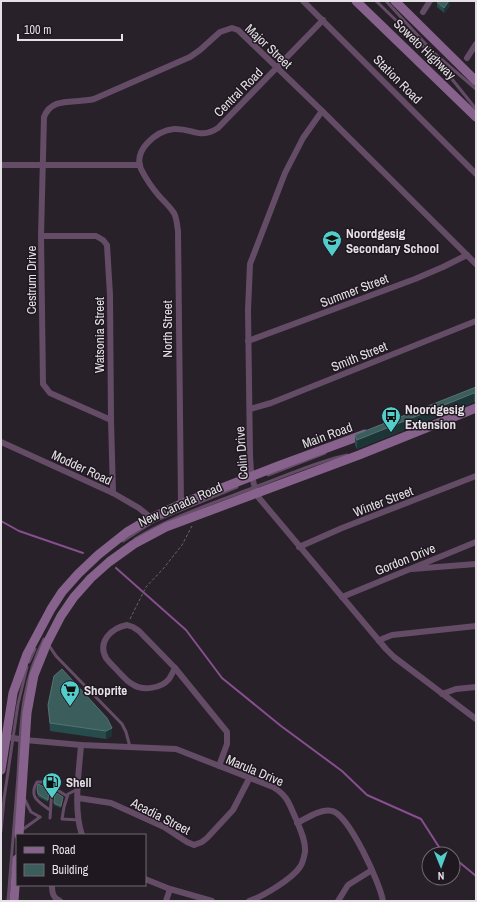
<svg xmlns="http://www.w3.org/2000/svg" width="477" height="902" font-family="'Archivo Narrow',sans-serif">
<style>
.lines{fill:none;stroke-linecap:round;stroke-linejoin:round}
.stream{stroke:#864f8e;stroke-width:2}
.path{stroke:#69636a;stroke-width:1;stroke-dasharray:3 2;stroke-linecap:butt}
.lane{stroke:#644c67;stroke-width:3}
.street{stroke:#644c67;stroke-width:6}
.secondary{stroke:#87628c;stroke-width:9}
.wall{fill:#264d4c}
.shaded-wall{fill:#1e3537}
.building{fill:#3b5d5c;stroke:#567172}
.labels{text-anchor:middle;stroke-width:3;stroke-linejoin:round;paint-order:stroke}
.street-label{font-size:13px;fill:#e5e0e6;stroke:#1f1820}
.poi-label{font-size:13px;font-weight:bold;fill:#e5e0e6;stroke:#1f1820;text-anchor:start}
</style>
<rect width="100%" height="100%" fill="#282129"/>
<g class="lines">
<!-- stream -->
<g class="stream">
<polyline points="1,521 19,531 83,553"/>
<polyline points="116,568 186,630 222,678 281,726 342,771 367,795 421,819 439,847 448,854"/>
<polyline points="453,857 476,876"/>
</g>
<!-- path -->
<polyline class="path" points="130,619 146,587 163,569 182,545 192,526"/>
<!-- lane -->
<g class="lane">
<polyline points="376,1 435,58 476,109"/>
<polyline points="386,1 434,53 476,89"/>
<polyline points="268,475 325,453"/>
<path d="M135,539C173,516 214,503 255,487C286,476 315,462 347,455"/>
<polyline points="123,541 154,521 237,487"/>
<polyline points="48,644 56,656 122,724 126,732 130,747"/>
<polyline points="29,662 35,649"/>
<polyline points="78,789 68,794 64,807 62,819 79,820"/>
<polyline points="25,800 31,812 40,817"/>
<path d="M50,810C39,802 28,797 37,782H44L67,796"/>
<polyline points="50,818 52,787"/>
<polyline points="22,830 40,817"/>
<polyline points="1,831 4,799 18,704 27,667"/>
<path d="M8,901C11,859 15,818 18,776C21,725 20,686 44,639"/>
</g>
<!-- street -->
<g class="street">
<polyline points="303,1 476,174"/>
<polyline points="423,12 430,1"/>
<polyline points="467,58 476,44"/>
<path d="M322,111L303,138L285,173L250,264L248,310L250,455C250,470 253,485 259,498L386,649L394,657L476,719"/>
<polyline points="1,165 140,165"/>
<polyline points="41,236 96,236 103,240 107,245 110,295 111,420 113,493"/>
<polyline points="248,341 415,279 443,267 467,255"/>
<polyline points="250,409 271,403 476,321"/>
<path d="M111,420L50,393L43,384L41,236L44,117C52,96 74,104 94,99L190,57L200,50L220,32L232,28L238,30L322,111L476,264"/>
<polyline points="1,442 113,493 139,508 151,518"/>
<path d="M181,504L178,231C177,225 177,219 174,213C170,207 165,202 160,197C153,189 146,179 141,169C133,150 156,131 174,129C193,128 199,140 218,128L323,20"/>
<polyline points="299,547 342,528 476,476"/>
<polyline points="412,569 476,564"/>
<polyline points="342,597 476,542"/>
<path d="M127,625L133,627L139,631L175,668C173,672 171,676 169,679C161,689 142,691 132,684C126,681 121,674 116,669C113,666 109,662 106,658C97,641 112,628 127,625Z"/>
<polyline points="379,641 382,639 392,635 476,626"/>
<polyline points="175,668 227,732 227,744 219,766"/>
<polyline points="442,694 456,689 476,687"/>
<path d="M1,736L25,740L81,745L176,749L273,787C288,796 289,804 296,819C300,829 306,841 305,852C304,857 303,863 300,867C292,879 262,897 249,901"/>
<path d="M81,745C79,772 73,809 82,835"/>
<polyline points="78,798 111,803 164,827 187,842 194,845 202,842 207,838 233,810 249,779"/>
<path d="M297,823C307,818 322,808 332,811C349,815 380,883 383,901"/>
<polyline points="145,879 170,889 212,901"/>
<path d="M52,885C52,893 53,898 60,901"/>
<polyline points="166,901 170,889"/>
<polyline points="338,901 348,885 372,870"/>
</g>
<!-- secondary -->
<g class="secondary">
<polyline points="356,1 476,117"/>
<polyline points="395,1 476,81"/>
<polyline points="1,770 13,693 27,654 51,609 62,592 78,574 98,555 127,532 151,518 181,504 278,466 365,434"/>
<polyline points="19,835 27,713 34,675 47,643 61,616 74,597 91,578 109,562 134,544 166,527 359,455 476,408"/>
<polyline points="14,901 17,859"/>
</g>
</g>
<!-- wall -->
<g class="wall">
<polygon points="437,2 450,6 444,13 437,7"/>
<polygon points="476,387 476,403 474,402 357,449 355,445 355,435"/>
<polygon points="54,676 112,736 106,739 50,731 48,705"/>
<polygon points="37,789 49,789 48,802 38,797 37,792"/>
<polygon points="63,799 61,808 54,805 54,803"/>
</g>
<!-- shaded-wall -->
<g class="shaded-wall">
<polygon points="450,1 450,6 444,13 444,8"/>
<polygon points="474,393 474,402 357,449 357,440"/>
<polygon points="112,728 112,736 106,739 106,731"/>
</g>
<!-- building -->
<g class="building">
<polygon points="438,1 449,1 444,8 437,2"/>
<polygon points="476,387 476,393 474,393 357,440 355,435"/>
<polygon points="62,669 107,718 112,728 106,731 50,723 48,705 54,676"/>
<polygon points="38,784 49,789 48,800 38,794 37,789"/>
<polygon points="55,792 63,797 61,806 54,803"/>
</g>
<!-- icons -->
<defs>
<symbol id="school-pin" viewBox="-11 -11 22 30"><path d="M0 17L-7.5 6A9.5 9.5 0 1 1 7.5 6Z" fill="#53cdca" stroke="#1f1820"/><path d="M0-5L7-2L0 1L-7-2ZM-4 1L0 2.5L4 1V4Q0 6-4 4Z" fill="#111"/></symbol>
<symbol id="bus-pin" viewBox="-11 -11 22 30"><path d="M0 17L-7.5 6A9.5 9.5 0 1 1 7.5 6Z" fill="#53cdca" stroke="#1f1820"/><path d="M-5-6H5V4H4V6H2V4H-2V6H-4V4H-5ZM-3.5-4V0h7V-4ZM-3.5 1.2v1.5H-2V1.2ZM2 1.2v1.5H3.5V1.2Z" fill="#111"/></symbol>
<symbol id="supermarket-pin" viewBox="-11 -11 22 30"><path d="M0 17L-7.5 6A9.5 9.5 0 1 1 7.5 6Z" fill="#53cdca" stroke="#1f1820"/><path d="M-6-5.5h2.5l.6 2H6L4.5 2H-2.5L-4.4-4H-6ZM-1.5 3.2a1.3 1.3 0 1 0 .1 0ZM3 3.2a1.3 1.3 0 1 0 .1 0Z" fill="#111"/></symbol>
<symbol id="fuel-pin" viewBox="-11 -11 22 30"><path d="M0 17L-7.5 6A9.5 9.5 0 1 1 7.5 6Z" fill="#53cdca" stroke="#1f1820"/><path d="M-5.5-6h7V0h2V4h1.3V-2.5L3-4.5l.8-.8L6-3V5H2.5V1h-1V6h-7ZM-4.2-4.7v3.2H.2V-4.7Z" fill="#111"/></symbol>
</defs>
<g fill-rule="evenodd">
<use href="#school-pin" x="321" y="229" width="22" height="30"/>
<use href="#bus-pin" x="380" y="405" width="22" height="30"/>
<use href="#supermarket-pin" x="59" y="679" width="22" height="30"/>
<use href="#fuel-pin" x="41" y="771" width="22" height="30"/>
</g>
<g class="labels">
<!-- street labels -->
<g class="street-label">
<text transform="translate(269 46) rotate(43)" y="5">Major Street</text>
<text transform="translate(425 49) rotate(44)" y="5">Soweto Highway</text>
<text transform="translate(398 79) rotate(45)" y="5">Station Road</text>
<text transform="translate(238 92) rotate(-45)" y="5">Central Road</text>
<text transform="translate(31 280) rotate(-90)" y="5">Cestrum Drive</text>
<text transform="translate(354 290) rotate(-21)" y="5">Summer Street</text>
<text transform="translate(167 329) rotate(-90)" y="5">North Street</text>
<text transform="translate(99 335) rotate(-90)" y="5">Watsonia Street</text>
<text transform="translate(359 356) rotate(-22)" y="5">Smith Street</text>
<text transform="translate(327 435) rotate(-20)" y="5">Main Road</text>
<text transform="translate(241 453) rotate(-94)" y="5">Colin Drive</text>
<text transform="translate(82 467) rotate(25)" y="5">Modder Road</text>
<text transform="translate(383 501) rotate(-21)" y="5">Winter Street</text>
<text transform="translate(180 504) rotate(-24)" y="5">New Canada Road</text>
<text transform="translate(405 559) rotate(-22)" y="5">Gordon Drive</text>
<text transform="translate(255 770) rotate(23)" y="5">Marula Drive</text>
<text transform="translate(161 816) rotate(27)" y="5">Acadia Street</text>
</g>
<!-- poi labels -->
<g class="poi-label">
<text x="346" y="238">Noordgesig<tspan x="346" dy="15">Secondary School</tspan></text>
<text x="405" y="414">Noordgesig<tspan x="405" dy="15">Extension</tspan></text>
<text x="84" y="695">Shoprite</text>
<text x="66" y="787">Shell</text>
</g>
</g>
<!-- border -->
<rect width="477" height="902" fill="none" stroke="#e5e0e6" stroke-width="4"/>
<!-- legend -->
<rect x="16" y="834" width="130" height="52" fill="#1f1820" stroke="#6e686f"/>
<rect x="24" y="847" width="20" height="6" fill="#87628c" stroke="#6e686f"/>
<text x="52" y="854" font-size="12" fill="#e5e0e6">Road</text>
<rect x="24" y="864" width="20" height="12" fill="#3b5d5c" stroke="#6e686f"/>
<text x="52" y="874" font-size="12" fill="#e5e0e6">Building</text>
<!-- north arrow -->
<g transform="translate(441 866) rotate(179)"><circle r="19" fill="#1f1820" stroke="#6e686f"/>
<path d="M0-3L7 15L0 10L-7 15Z" fill="#53cdca"/>
<text y="-6" font-size="11" font-weight="bold" text-anchor="middle" fill="#e5e0e6">N</text>
</g>
<!-- scale -->
<path d="M18 34v6h104v-6" fill="none" stroke="#e5e0e6" stroke-width="2"/>
<text x="24" y="34" font-size="12" fill="#e5e0e6" stroke="#1f1820" stroke-width="3" paint-order="stroke">100 m</text>
</svg>
